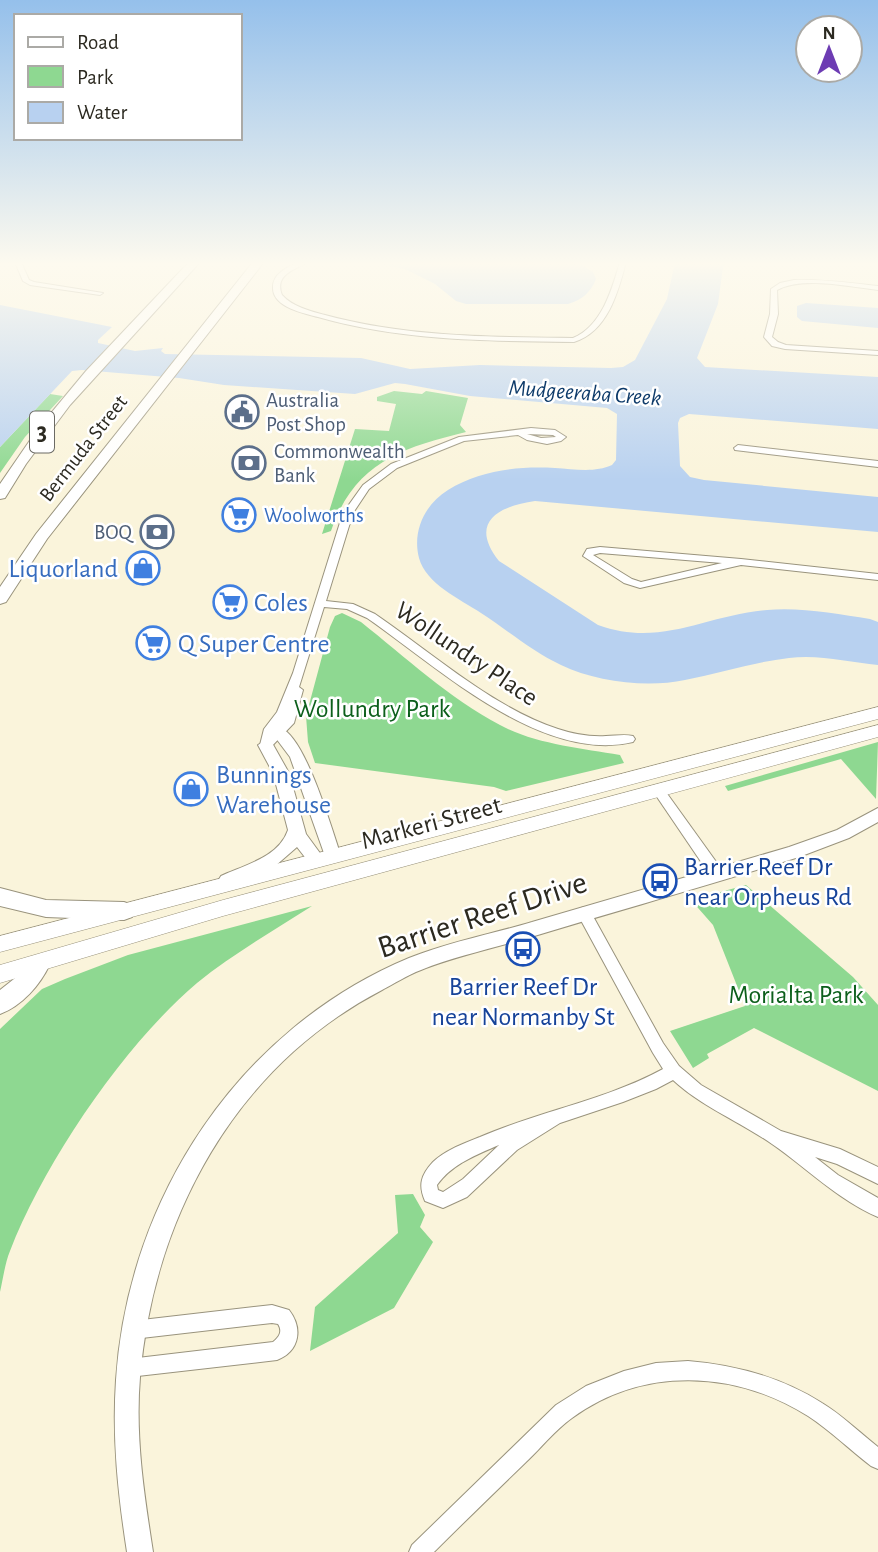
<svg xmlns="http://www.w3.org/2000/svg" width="878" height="1552" font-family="'Alegreya Sans',sans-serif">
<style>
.green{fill:#8ed891}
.water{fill:#b8d1f0}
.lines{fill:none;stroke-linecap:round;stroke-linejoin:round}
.minor-casing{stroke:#99937d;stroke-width:2}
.tertiary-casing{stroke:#99937d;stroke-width:2}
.secondary-casing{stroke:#99937d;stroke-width:1}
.primary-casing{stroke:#99937d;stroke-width:2}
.minor{fill:#fff;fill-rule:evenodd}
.tertiary{fill:#fff;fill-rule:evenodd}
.secondary{fill:#fff;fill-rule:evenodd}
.primary{fill:#fff;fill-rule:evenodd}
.labels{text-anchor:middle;stroke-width:5;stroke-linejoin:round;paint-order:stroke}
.far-service-label{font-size:21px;fill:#4e5e75;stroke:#fff;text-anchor:start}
.far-street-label{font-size:21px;fill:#2c2a21;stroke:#fff}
.far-shop-label{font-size:21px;fill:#366cbe;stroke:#fff;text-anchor:start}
.far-water-label{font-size:23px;font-style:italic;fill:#0e3b6a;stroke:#fff}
.shield{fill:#fff;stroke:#6b6a64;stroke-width:2}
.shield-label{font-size:24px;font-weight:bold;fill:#2c2a21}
.shop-label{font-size:26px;fill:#366cbe;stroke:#fff;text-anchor:start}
.street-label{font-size:26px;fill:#2c2a21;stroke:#fff}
.park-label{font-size:26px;fill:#0c5f1b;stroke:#fff}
.transit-label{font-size:26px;fill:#164399;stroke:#fff;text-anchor:start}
.near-street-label{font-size:32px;fill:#2c2a21;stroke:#fff}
</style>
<rect width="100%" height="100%" fill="#faf4db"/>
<!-- green -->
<g class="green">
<path d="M394,391L422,394L426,391L468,398L460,425L466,432C400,448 354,464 331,531L322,534L355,429L389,431L396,404L377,401V397Z"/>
<polygon points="50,394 63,396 25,437 0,473 0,447"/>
<path d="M342,613L361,622C405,657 449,698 500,725C535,744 580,748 620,755L624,763L506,791L494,787L315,763L308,742L306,716L330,627L335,616Z"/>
<polygon points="878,742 876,799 841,759 728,791 725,786"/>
<polygon points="746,885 853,977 878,1005 878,1091 754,1028 707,1054 709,1058 693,1068 670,1031 745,1006 713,925 691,900"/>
<path d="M312,906C273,931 233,954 197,983C124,1045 45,1161 10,1251C5,1263 3,1279 0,1292V1029L42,989L65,979L128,955Z"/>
<polygon points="413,1194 425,1215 420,1227 433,1242 394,1308 310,1351 315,1307 398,1233 395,1195"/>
</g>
<!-- water -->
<g class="water">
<path d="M371,262L580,264L593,272L596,279C591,292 582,300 568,304H466L456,301L435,284L405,269Z"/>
<path d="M675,262H728L723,267L718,304L697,358L705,367L878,377V429L689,414L680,418L678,423L680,466L690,477L704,480L878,497V532L535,501C499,506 468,522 499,561L598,625C661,648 705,615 767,610C801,607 837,614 870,619L878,622V665C849,662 818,654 789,658C754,662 720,673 685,680C647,688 596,682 561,665C533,652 507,630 481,613C460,599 426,584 419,558C412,531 425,504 448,490C480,470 518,466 555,468C574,469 595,473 612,465L616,460L617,414L607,408L470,396L405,384L395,383L355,394L224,385L179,378L82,370L72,371L0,447V305L112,327L98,340V343L135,351L163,348L161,351L165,354L361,358L410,369L480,365L611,368L623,367L635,360L667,299Z"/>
<polygon points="806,303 878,308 878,328 802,321 797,317 797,306"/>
</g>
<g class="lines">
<defs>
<g id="minor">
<polygon points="15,262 21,262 29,280 34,282 103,293 100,295 30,285 23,281"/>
<path d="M299,262H308C294,270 274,275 282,295C293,307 310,311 325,315C406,337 490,337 573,338C602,326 612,289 620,262H626C618,293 607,332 574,342C487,341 402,341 318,317C303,313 272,307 273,287C273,273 288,267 299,262Z"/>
<path d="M794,280C822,279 850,283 878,286V290C850,287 803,276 777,290L778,314L772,337L778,342L786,345L878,351V355L785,349L772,346L764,337L770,314L771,289L780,283Z"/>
<path d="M531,428L555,430L566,437L561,441L547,444L527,440L518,435L464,441L397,468L369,489L353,513L326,601L353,604L375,614C431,652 493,708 558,729C573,734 590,737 606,736C615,736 624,734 633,736L635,739L633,742C541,764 438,667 367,618L347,609L324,607L299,687L303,690L294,723L270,748H262L260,745L264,729L277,712L293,673L343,513L363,485L391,464L459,437ZM527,434L553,435L556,437L541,438Z"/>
<polygon points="738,445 878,461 878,467 735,450 734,448"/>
<path d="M600,547L741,559L878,574V580L741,565L640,588L624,583L583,556L587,549ZM600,553L722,563L641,582L632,579L593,555Z"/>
<polygon points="659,786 663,788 722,870 724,874 722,878 712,878 655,794 653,791"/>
<path d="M584,907L589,909L663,1043L679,1066L701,1085L781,1131L840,1149L878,1167V1184L837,1164L815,1157L838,1175L878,1198V1217C838,1200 807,1168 772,1144C739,1121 702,1107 673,1080L656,1089L623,1102L560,1123L517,1150L467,1197L443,1208L425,1201C418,1185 421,1175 433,1162C445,1150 465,1143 480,1137C540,1111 606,1100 663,1069L653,1053L577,913L579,909ZM499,1145L463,1179L443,1192L438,1190L437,1185C452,1164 476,1155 499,1145Z"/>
<path d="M272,1305L289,1310C303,1328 300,1351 277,1360L129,1377L122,1375L120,1368L122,1361L129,1359L273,1342C279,1337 283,1332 278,1324L272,1323L133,1339L126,1337L124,1330L126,1323L133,1321Z"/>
<path d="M688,1361C736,1365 781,1377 822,1403C842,1415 859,1432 878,1447V1469L871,1466C850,1450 831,1431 808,1416C735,1370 643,1366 572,1418C555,1430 541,1448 526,1462C495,1492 464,1522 434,1552H409L412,1545L556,1405L586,1386L624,1371L656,1363Z"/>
</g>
<g id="tertiary">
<path d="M280,728C305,735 332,830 341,856L339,861H327L325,856L290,757L272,733Z"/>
<path d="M266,740L271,741L289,773L306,834L325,860L323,865H311L297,847L274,867L227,888L221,886L218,881L221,876C245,865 279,857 288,830L273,773L258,745Z"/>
<path d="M878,808V822L849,838L799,857C710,885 620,910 531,937C495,948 456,956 421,970C407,975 394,984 382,990C235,1067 154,1216 140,1377C135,1436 144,1494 153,1552H127C118,1494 112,1438 116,1380C128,1197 239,1029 409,958C448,942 492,934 532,922C618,897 704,872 789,847L837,830Z"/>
</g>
<g id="secondary">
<polygon points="878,707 878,719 0,952 0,936"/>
<polygon points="878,725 878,737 223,916 0,983 0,965 223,900"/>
</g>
<g id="primary">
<polygon points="189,262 200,262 70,405 26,464 5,498 0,499 0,484 37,430 86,371"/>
<polygon points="253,262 264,262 47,539 6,602 0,604 0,587 36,534"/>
<polygon points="0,888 46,900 124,902 132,905 135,911 132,917 124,920 46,917 0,906"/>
<path d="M39,955L47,957L50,964C40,985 22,1006 0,1014V990L19,975L31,957Z"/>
</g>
</defs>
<!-- minor casing -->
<use href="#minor" class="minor-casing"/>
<!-- tertiary casing -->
<use href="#tertiary" class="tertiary-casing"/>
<!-- secondary casing -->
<use href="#secondary" class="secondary-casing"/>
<!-- primary casing -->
<use href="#primary" class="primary-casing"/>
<!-- minor -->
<use href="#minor" class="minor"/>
<!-- tertiary -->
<use href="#tertiary" class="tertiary"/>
<!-- secondary -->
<use href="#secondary" class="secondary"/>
<!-- primary -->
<use href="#primary" class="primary"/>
</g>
<!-- sky -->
<linearGradient id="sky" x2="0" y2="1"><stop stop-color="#95c0eb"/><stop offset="0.55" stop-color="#fdfaef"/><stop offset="1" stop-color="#fdfaef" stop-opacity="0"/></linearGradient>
<rect width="878" height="480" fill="url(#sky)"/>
<!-- icons -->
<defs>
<symbol id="civic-ring" viewBox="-11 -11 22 22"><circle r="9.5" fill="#fff" stroke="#5c6f8a" stroke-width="1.5"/><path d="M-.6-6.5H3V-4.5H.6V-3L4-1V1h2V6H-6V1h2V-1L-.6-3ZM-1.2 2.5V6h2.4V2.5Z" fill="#5c6f8a"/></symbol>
<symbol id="bank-ring" viewBox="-11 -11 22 22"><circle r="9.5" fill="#fff" stroke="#5c6f8a" stroke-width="1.5"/><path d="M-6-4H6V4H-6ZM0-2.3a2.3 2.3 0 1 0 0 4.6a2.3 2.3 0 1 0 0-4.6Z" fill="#5c6f8a"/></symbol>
<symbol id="supermarket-ring" viewBox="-11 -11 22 22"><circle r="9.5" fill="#fff" stroke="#3f7fe0" stroke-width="1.5"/><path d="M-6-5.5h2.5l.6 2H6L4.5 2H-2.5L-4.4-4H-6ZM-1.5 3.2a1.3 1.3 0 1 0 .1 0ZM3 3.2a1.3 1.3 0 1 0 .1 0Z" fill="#3f7fe0"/></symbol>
<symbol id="shop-ring" viewBox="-11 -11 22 22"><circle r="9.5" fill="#fff" stroke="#3f7fe0" stroke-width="1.5"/><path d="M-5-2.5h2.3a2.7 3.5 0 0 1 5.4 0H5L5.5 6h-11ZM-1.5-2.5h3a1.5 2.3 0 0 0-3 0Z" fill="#3f7fe0"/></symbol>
<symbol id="bus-ring" viewBox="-11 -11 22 22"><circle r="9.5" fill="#fff" stroke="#1a4fb4" stroke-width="1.5"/><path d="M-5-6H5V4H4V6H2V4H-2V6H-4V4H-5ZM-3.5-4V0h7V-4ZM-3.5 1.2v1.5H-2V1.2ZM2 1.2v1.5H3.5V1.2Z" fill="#1a4fb4"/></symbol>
</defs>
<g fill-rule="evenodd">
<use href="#civic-ring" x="223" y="393" width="38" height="38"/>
<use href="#bank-ring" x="230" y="444" width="38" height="38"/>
<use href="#supermarket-ring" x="220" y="496" width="38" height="38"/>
<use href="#bank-ring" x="138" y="513" width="38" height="38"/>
<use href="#shop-ring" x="124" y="549" width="38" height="38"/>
<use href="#supermarket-ring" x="211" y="583" width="38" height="38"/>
<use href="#supermarket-ring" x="134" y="624" width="38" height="38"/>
<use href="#shop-ring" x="172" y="770" width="38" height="38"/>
<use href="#bus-ring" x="641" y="862" width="38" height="38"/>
<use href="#bus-ring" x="504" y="930" width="38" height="38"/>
</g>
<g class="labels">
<!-- far-service labels -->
<g class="far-service-label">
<text x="266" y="407">Australia<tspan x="266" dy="24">Post Shop</tspan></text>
<text x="274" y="458">Commonwealth<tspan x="274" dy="24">Bank</tspan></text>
<text x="132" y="539" text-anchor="end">BOQ</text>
</g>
<!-- far-street labels -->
<g class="far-street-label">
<text transform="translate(83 448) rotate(-52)" y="7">Bermuda Street</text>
</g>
<!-- far-shop labels -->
<g class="far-shop-label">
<text x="264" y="522">Woolworths</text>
</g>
<!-- far-water labels -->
<g class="far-water-label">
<text transform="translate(585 392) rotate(4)" y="8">Mudgeeraba Creek</text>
</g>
<!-- shield labels -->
<rect class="shield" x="30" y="411.5" width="24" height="41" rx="5"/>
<g class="shield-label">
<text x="42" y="440">3</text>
</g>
<!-- shop labels -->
<g class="shop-label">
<text x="118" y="577" text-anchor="end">Liquorland</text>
<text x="254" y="611">Coles</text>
<text x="178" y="652">Q Super Centre</text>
<text x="216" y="783">Bunnings<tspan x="216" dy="30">Warehouse</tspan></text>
</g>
<!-- street labels -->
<g class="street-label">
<text transform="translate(467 653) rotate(34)" y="9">Wollundry Place</text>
<text transform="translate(431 822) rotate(-15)" y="9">Markeri Street</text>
</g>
<!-- park labels -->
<g class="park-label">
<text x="372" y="717">Wollundry Park</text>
<text x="796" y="1003">Morialta Park</text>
</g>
<!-- transit labels -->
<g class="transit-label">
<text x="684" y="875">Barrier Reef Dr<tspan x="684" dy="30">near Orpheus Rd</tspan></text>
<text x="523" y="995" text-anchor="middle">Barrier Reef Dr<tspan x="523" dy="30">near Normanby St</tspan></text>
</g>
<!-- near-street labels -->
<g class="near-street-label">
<text transform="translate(482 914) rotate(-18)" y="11">Barrier Reef Drive</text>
</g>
</g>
<!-- legend -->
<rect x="14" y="14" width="228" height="126" fill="#ffffff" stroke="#abaaa6" stroke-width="2"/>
<rect x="28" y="37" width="35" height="10" fill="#ffffff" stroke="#abaaa6" stroke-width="2"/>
<text x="77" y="49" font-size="21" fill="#2c2a21">Road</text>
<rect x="28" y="66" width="35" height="21" fill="#8ed891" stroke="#abaaa6" stroke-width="2"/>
<text x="77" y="84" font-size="21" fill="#2c2a21">Park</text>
<rect x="28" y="102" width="35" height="21" fill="#b8d1f0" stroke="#abaaa6" stroke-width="2"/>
<text x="77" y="119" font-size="21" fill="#2c2a21">Water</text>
<!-- north arrow -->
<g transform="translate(829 49)"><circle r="33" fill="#ffffff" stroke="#abaaa6" stroke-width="2"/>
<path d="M0-5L12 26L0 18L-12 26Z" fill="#6d3cb3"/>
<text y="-10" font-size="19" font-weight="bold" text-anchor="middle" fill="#2c2a21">N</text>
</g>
</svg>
